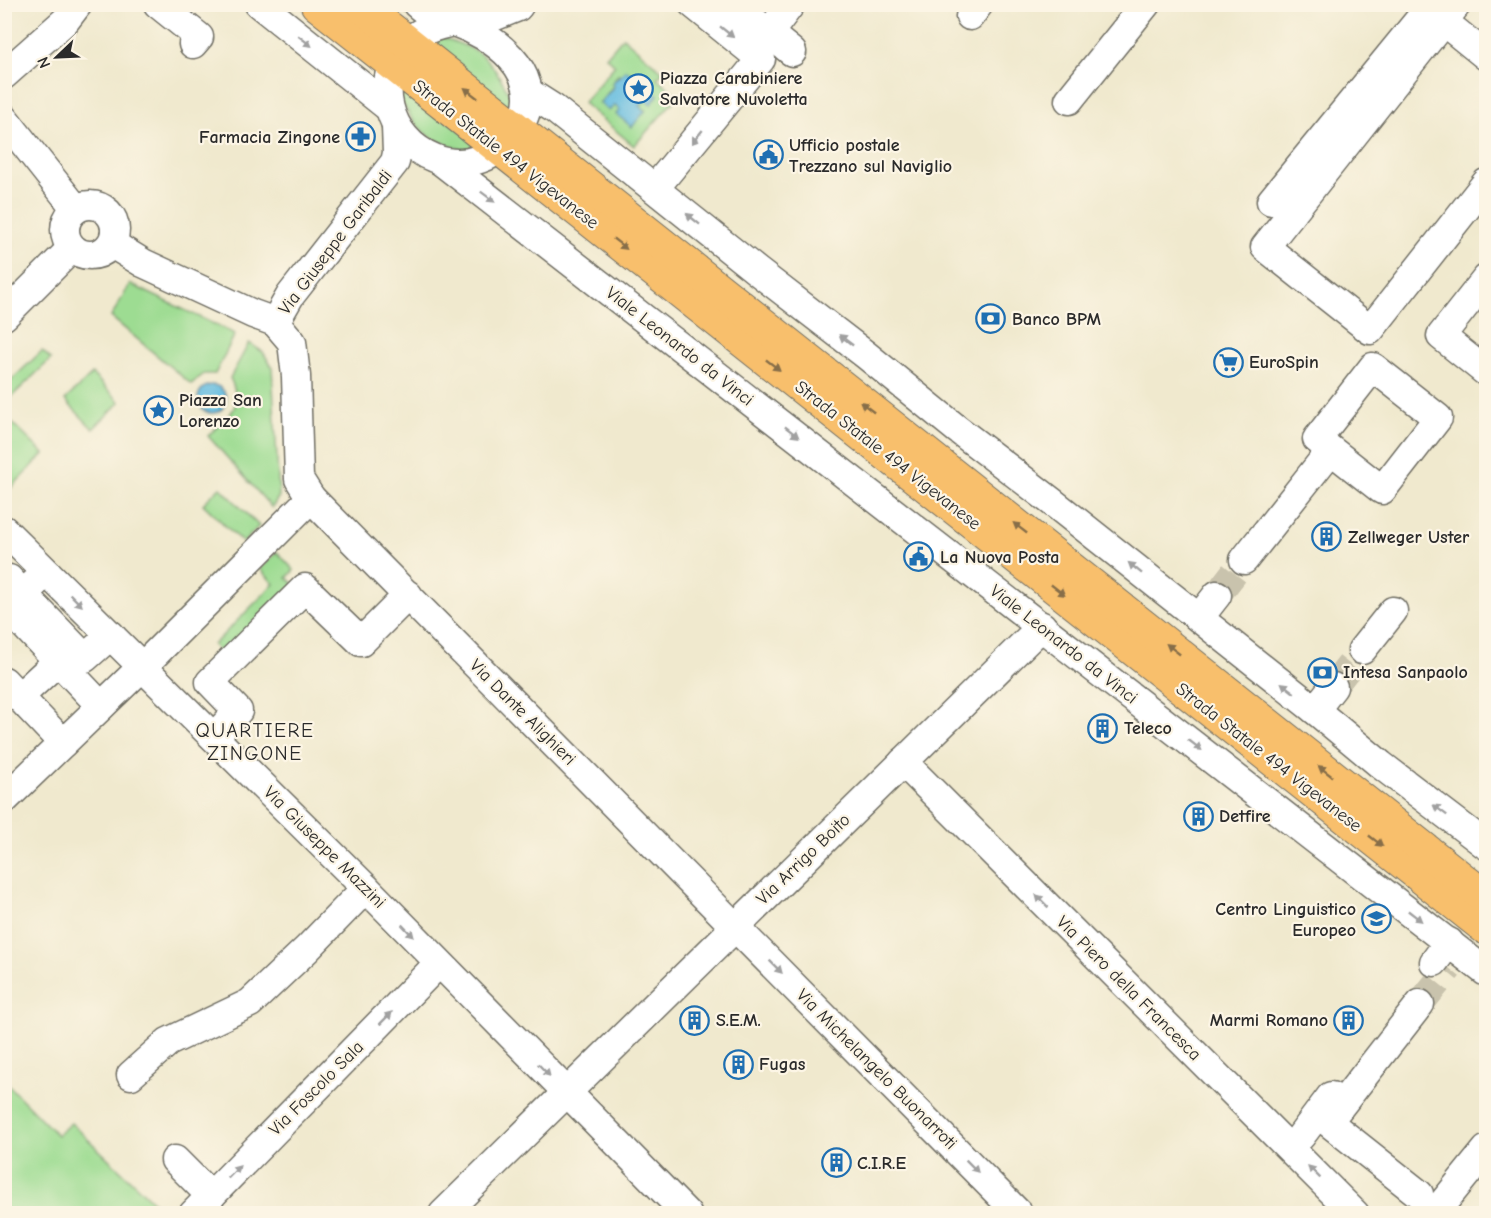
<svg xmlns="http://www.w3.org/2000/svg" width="1491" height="1218" font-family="'Comic Neue',sans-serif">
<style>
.green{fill:#9ddc92;stroke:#64845e;stroke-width:1.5;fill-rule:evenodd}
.water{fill:#63bce0;stroke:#477486;stroke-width:1.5}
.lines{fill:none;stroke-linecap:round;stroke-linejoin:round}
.minor-tunnel{stroke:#c9c3ad;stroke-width:28;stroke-dasharray:28 14;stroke-linecap:butt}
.minor-casing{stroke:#706e64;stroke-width:31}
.major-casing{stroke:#706e64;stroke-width:35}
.minor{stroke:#fff;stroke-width:28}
.major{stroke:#f8bf6c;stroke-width:33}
.oneway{fill:#a0a0a0}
.oneway2{fill:#876e48}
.labels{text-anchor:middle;stroke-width:4.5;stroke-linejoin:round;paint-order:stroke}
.poi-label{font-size:18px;font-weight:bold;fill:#2b2b2b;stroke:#fcf5e5;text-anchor:start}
.street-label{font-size:18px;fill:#2b2b2b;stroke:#fcf5e5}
.neighbourhood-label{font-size:20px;letter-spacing:1.5px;fill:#2b2b2b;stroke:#fcf5e5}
</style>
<rect width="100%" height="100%" fill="#fcf5e5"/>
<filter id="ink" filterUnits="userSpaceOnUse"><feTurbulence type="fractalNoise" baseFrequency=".0167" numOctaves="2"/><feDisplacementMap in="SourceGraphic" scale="12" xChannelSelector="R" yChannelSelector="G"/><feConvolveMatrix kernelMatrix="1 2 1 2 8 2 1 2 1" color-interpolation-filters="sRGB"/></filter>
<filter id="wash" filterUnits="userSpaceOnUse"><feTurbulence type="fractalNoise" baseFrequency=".008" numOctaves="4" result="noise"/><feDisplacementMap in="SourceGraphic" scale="24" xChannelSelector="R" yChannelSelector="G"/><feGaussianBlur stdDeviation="1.35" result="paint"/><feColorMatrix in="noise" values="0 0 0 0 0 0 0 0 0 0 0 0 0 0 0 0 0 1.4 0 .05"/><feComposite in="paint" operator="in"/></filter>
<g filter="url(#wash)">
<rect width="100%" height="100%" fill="#f0e9ce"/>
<!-- green -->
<g class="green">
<path d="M442,37C479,51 485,51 505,86C510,94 513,99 507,107L432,41Z"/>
<path d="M623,37L663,72L657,78L678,96L634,146L583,103L615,65L606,57ZM618,75L642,83L639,86L644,90L645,100L640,106L645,110L617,114L620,110L614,105L600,103L614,85L612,83Z"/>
<path d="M398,86L477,142L466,151C434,140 423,139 405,108C401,101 397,96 398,86Z"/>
<polygon points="130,284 235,334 215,374 204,374 191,384 111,317"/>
<path d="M249,343L263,352L272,367L279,496L272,508L208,436C227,415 246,411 230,378Z"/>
<polygon points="42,351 51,359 5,403 5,386"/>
<polygon points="92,374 120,402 93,429 65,400"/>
<polygon points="8,419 44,454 5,494 4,423"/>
<polygon points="220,487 259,526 243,543 203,504"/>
<polygon points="277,552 294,570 287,578 296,586 224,658 213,645 274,584 260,569"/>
<polygon points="5,1082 57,1135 71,1123 165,1213 5,1213"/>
</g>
<!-- water -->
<g class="water">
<polygon points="626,70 642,83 639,86 644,90 647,86 658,95 651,104 645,100 640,106 645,111 632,127 616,114 620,110 615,105 609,111 600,103 614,86 612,83"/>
<circle cx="212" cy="399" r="14"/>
</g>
</g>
<g filter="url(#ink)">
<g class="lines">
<!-- minor-tunnel -->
<g class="minor-tunnel">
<polyline points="1217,595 1244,560"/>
<polyline points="1333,687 1362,650"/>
<polyline points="1420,1004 1449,968"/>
</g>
<defs>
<g id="minor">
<polyline points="158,4 199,37 193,44"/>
<polyline points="259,4 388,107"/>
<polyline points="417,4 441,24"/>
<polyline points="733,4 792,52"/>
<polyline points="1457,4 1265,247 1370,330 1486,183"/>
<polyline points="970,16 979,4"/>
<path d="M454,22C492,35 543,71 524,117C520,127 512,135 505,143C496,154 483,159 469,162C457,164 445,163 434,158C387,140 371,78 408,42C420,30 438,25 454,22Z"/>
<polyline points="1444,22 1486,56"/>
<polyline points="468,27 518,7 520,4"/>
<polyline points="769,33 791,4"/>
<polyline points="4,75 65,21 78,4"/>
<polyline points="528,92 553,108 757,271 866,355 957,429 1051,501 1315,710 1381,765 1486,845"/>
<polyline points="1069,100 1146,4"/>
<polyline points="4,118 76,209"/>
<polyline points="442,162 1486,972"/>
<polyline points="655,188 761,59 693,4"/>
<polyline points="1271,201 1432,4"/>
<circle cx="90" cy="230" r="25"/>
<polyline points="112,244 143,263 253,314 275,322 292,342 296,376 299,479 311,498 1019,1214"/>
<polyline points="1486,279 1441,336 1486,372"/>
<polyline points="4,316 72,248"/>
<polyline points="275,322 290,296 395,162 397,153 396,127"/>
<polyline points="4,530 366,888 687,1214"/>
<polyline points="1244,560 1331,450 1317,439 1373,367 1438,418 1382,490 1331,450"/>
<polyline points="37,581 23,594 85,658 111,635"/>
<polyline points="4,584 9,579 23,594 9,609 101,706"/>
<polyline points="1199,618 1217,595"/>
<polyline points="1362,650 1393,611"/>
<polyline points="4,681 63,743"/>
<polyline points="19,697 58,661"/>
<polyline points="1315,710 1333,687"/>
<polyline points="214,737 238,711 210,682 305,588 361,642 408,595"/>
<polyline points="903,762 1355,1214"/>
<polyline points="4,800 142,667 311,498"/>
<polyline points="1434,962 1449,942"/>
<polyline points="131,1075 168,1042 250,1003 307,949 366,888"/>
<polyline points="1301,1136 1331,1096"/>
<polyline points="175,1160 211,1196"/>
<polyline points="1419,1194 1328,1122 1420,1004"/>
<polyline points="193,1214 439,963"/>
<polyline points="443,1214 1042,626"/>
<polyline points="1434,1214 1486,1150"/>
</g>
<g id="major">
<polyline points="317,4 1486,928"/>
<polyline points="359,4 1486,898"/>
</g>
</defs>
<!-- minor casing -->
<use href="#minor" class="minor-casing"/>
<!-- major casing -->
<use href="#major" class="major-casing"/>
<!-- minor -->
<use href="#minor" class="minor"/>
<!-- major -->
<use href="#major" class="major"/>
</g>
<!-- one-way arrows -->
<defs><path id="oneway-solid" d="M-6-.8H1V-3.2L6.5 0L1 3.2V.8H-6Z" transform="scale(1.5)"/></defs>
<g class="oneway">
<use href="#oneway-solid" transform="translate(727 32) rotate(39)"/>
<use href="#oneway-solid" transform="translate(305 41) rotate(38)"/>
<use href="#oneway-solid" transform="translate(697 137) rotate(129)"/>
<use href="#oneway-solid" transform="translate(488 197) rotate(37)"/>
<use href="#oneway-solid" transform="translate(693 219) rotate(-141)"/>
<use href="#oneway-solid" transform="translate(846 340) rotate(-142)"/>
<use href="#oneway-solid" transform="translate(792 432) rotate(38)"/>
<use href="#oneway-solid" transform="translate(1135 568) rotate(-141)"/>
<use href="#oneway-solid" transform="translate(76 600) rotate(45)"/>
<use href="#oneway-solid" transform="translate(1288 688) rotate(-142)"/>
<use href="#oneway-solid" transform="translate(1195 745) rotate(38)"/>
<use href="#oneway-solid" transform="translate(1440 810) rotate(-143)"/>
<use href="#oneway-solid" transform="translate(1042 901) rotate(-135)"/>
<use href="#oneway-solid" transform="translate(1415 916) rotate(38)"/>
<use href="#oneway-solid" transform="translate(408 931) rotate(46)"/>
<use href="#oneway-solid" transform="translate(776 967) rotate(45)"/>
<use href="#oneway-solid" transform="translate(386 1018) rotate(-45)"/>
<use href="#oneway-solid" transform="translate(544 1070) rotate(46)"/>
<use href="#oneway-solid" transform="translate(972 1166) rotate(45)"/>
<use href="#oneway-solid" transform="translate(234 1172) rotate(-46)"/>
<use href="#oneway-solid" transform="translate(1314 1172) rotate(-135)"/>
</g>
<g class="oneway2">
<use href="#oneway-solid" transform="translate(471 93) rotate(-142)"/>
<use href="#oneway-solid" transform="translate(620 244) rotate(38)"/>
<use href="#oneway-solid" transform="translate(773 365) rotate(38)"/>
<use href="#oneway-solid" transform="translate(867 407) rotate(-142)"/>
<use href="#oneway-solid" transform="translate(1020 528) rotate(-142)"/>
<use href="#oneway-solid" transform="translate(1058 590) rotate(38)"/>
<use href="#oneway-solid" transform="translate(1173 649) rotate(-142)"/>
<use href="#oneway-solid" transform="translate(1325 771) rotate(-142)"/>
<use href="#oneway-solid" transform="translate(1376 841) rotate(38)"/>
</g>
</g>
<!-- icons -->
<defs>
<symbol id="sight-ring" viewBox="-11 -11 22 22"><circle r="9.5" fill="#fcf5e5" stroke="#1f6fb2" stroke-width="1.5"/><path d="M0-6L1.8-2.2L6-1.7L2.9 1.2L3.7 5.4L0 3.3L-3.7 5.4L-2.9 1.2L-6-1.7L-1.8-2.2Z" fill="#1f6fb2"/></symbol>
<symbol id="pharmacy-ring" viewBox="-11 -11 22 22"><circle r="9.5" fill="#fcf5e5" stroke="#1f6fb2" stroke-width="1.5"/><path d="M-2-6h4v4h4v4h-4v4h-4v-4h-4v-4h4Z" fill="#1f6fb2"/></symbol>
<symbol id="civic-ring" viewBox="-11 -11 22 22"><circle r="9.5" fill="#fcf5e5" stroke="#1f6fb2" stroke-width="1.5"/><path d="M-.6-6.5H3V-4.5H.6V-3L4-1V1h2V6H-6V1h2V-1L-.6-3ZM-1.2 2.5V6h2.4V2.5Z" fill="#1f6fb2"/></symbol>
<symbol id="bank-ring" viewBox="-11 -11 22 22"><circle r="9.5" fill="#fcf5e5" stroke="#1f6fb2" stroke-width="1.5"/><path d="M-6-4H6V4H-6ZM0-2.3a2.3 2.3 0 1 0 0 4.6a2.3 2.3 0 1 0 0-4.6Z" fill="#1f6fb2"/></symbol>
<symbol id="supermarket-ring" viewBox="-11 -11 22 22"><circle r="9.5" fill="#fcf5e5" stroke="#1f6fb2" stroke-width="1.5"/><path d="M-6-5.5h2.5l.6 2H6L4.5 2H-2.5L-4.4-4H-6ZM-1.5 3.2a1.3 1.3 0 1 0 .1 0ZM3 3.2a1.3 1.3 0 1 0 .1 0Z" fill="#1f6fb2"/></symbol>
<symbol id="building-ring" viewBox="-11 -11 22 22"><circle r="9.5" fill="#fcf5e5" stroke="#1f6fb2" stroke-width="1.5"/><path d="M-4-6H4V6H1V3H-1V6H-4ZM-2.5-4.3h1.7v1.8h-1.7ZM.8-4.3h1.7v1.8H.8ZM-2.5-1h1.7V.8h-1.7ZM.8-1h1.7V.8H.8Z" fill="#1f6fb2"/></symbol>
<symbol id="school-ring" viewBox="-11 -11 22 22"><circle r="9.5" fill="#fcf5e5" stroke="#1f6fb2" stroke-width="1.5"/><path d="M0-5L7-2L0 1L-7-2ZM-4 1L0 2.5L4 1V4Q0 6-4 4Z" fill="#1f6fb2"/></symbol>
</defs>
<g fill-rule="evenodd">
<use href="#sight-ring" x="622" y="72" width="33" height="33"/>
<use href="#pharmacy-ring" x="344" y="120" width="33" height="33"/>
<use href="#civic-ring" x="752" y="138" width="33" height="33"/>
<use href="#bank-ring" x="974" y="302" width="33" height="33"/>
<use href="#supermarket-ring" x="1212" y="346" width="33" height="33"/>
<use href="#sight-ring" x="142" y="394" width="33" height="33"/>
<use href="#building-ring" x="1310" y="520" width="33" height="33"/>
<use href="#civic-ring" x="902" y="540" width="33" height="33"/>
<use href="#bank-ring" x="1306" y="656" width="33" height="33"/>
<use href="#building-ring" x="1086" y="712" width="33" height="33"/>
<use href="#building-ring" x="1182" y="800" width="33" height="33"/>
<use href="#school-ring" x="1360" y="902" width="33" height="33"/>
<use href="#building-ring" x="678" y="1004" width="33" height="33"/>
<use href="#building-ring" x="1332" y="1004" width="33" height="33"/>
<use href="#building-ring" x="722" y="1048" width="33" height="33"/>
<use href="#building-ring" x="820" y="1146" width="33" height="33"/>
</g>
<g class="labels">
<!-- poi labels -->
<g class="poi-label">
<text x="660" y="84">Piazza Carabiniere<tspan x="660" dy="21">Salvatore Nuvoletta</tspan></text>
<text x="340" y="143" text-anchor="end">Farmacia Zingone</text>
<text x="789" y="151">Ufficio postale<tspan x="789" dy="21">Trezzano sul Naviglio</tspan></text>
<text x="1012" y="325">Banco BPM</text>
<text x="1249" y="368">EuroSpin</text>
<text x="179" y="406">Piazza San<tspan x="179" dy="21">Lorenzo</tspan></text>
<text x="1348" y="543">Zellweger Uster</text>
<text x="940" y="563">La Nuova Posta</text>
<text x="1343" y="678">Intesa Sanpaolo</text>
<text x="1124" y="734">Teleco</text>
<text x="1219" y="822">Detfire</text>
<text x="1356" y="915" text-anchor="end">Centro Linguistico<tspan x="1356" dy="21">Europeo</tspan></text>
<text x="716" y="1026">S.E.M.</text>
<text x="1328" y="1026" text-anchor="end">Marmi Romano</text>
<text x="759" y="1070">Fugas</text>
<text x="857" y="1169">C.I.R.E</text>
</g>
<!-- street labels -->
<g class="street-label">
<text transform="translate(506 154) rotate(38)" y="6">Strada Statale 494 Vigevanese</text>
<text transform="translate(335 242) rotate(-53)" y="6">Via Giuseppe Garibaldi</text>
<text transform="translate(680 346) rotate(38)" y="6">Viale Leonardo da Vinci</text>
<text transform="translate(888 455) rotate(38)" y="6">Strada Statale 494 Vigevanese</text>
<text transform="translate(1064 644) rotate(38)" y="6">Viale Leonardo da Vinci</text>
<text transform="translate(523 712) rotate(45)" y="6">Via Dante Alighieri</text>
<text transform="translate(1269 757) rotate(38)" y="6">Strada Statale 494 Vigevanese</text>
<text transform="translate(325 847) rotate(45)" y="6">Via Giuseppe Mazzini</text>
<text transform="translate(803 859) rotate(-44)" y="6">Via Arrigo Boito</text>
<text transform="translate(1129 988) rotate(45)" y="6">Via Piero della Francesca</text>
<text transform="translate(877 1069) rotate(45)" y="6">Via Michelangelo Buonarroti</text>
<text transform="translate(316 1088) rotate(-45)" y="6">Via Foscolo Sala</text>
</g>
<!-- neighbourhood labels -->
<g class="neighbourhood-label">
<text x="255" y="737">QUARTIERE<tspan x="255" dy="23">ZINGONE</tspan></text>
</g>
</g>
<!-- margin -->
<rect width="1491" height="1218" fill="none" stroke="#fcf5e5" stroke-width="24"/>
<!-- north arrow -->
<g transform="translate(57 57) rotate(247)" stroke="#fcf5e5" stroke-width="4.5" paint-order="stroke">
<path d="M0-4.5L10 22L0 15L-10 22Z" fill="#2b2b2b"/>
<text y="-9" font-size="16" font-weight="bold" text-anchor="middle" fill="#2b2b2b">N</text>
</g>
</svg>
